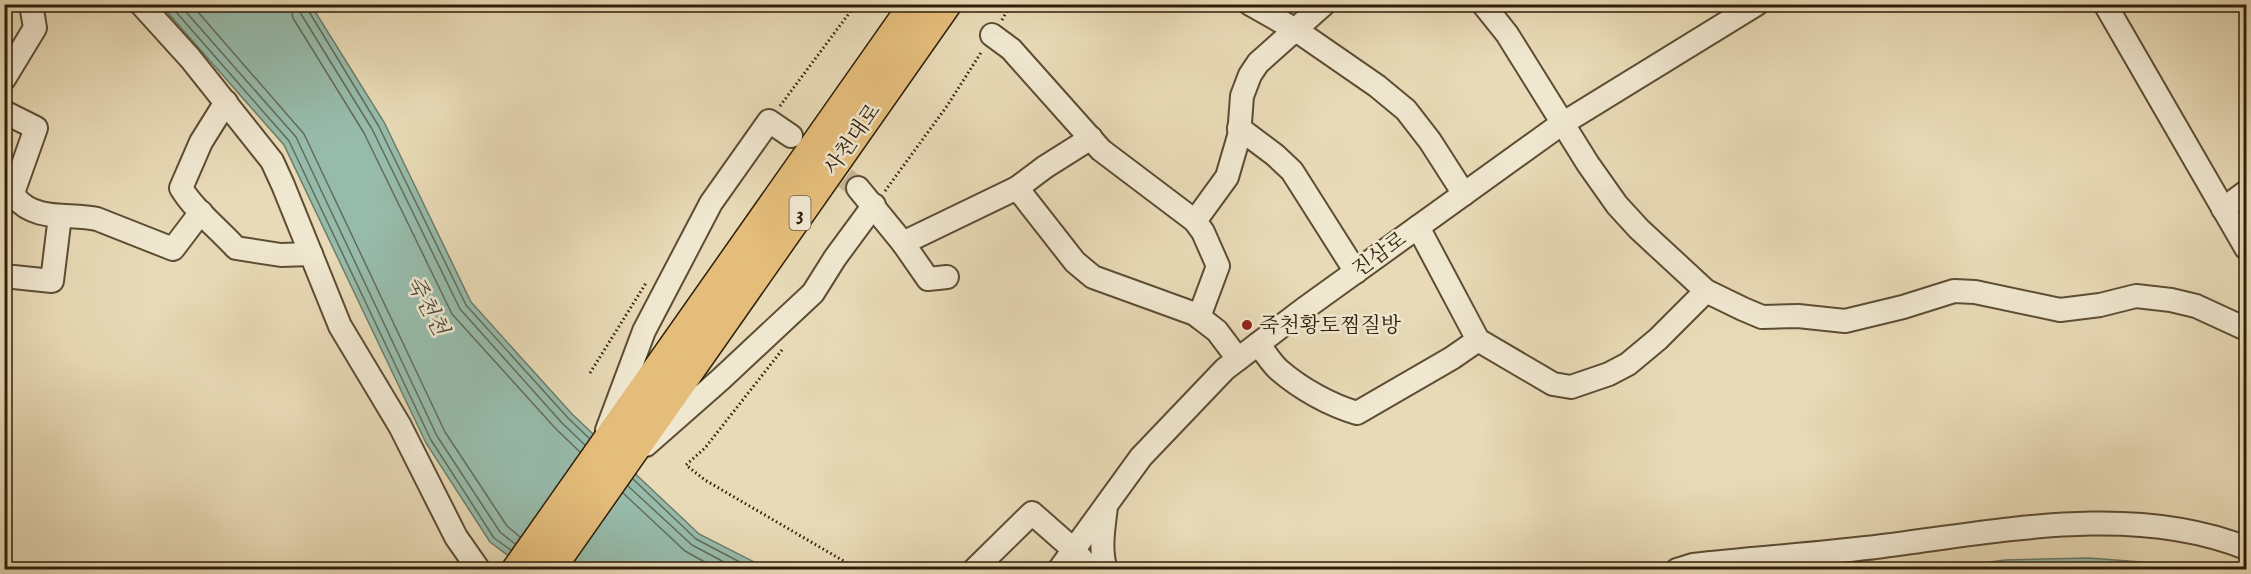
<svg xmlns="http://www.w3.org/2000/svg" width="2251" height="574" font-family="'IM FELL English','Noto Serif KR',serif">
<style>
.water{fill:#97bbab;stroke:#6d7c6a;stroke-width:1.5}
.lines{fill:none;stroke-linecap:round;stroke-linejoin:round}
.shore{stroke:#636c5a;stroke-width:1.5}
.minor-tunnel{stroke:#c3b493;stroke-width:22;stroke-dasharray:22 11;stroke-linecap:butt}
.minor-casing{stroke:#5d4d34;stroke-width:26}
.major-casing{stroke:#2f1e09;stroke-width:33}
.path{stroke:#2f1e09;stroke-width:3;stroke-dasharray:1.5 3;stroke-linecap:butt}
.minor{stroke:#f0e7d0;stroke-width:22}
.major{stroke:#e4bd7b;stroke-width:30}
.poi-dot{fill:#8f2418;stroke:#f0e7d0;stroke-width:2}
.labels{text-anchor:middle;stroke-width:5;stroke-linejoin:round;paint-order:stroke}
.shield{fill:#f0e7d0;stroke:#695a45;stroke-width:1.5}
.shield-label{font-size:20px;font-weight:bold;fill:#2f1e09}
.street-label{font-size:21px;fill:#2f1e09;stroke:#f0e7d0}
.poi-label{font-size:21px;fill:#2f1e09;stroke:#f0e7d0;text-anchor:start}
.water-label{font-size:22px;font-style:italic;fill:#4e4d3a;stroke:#f0e7d0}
</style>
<rect width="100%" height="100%" fill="#e8dab6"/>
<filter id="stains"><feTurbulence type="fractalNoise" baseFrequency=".00333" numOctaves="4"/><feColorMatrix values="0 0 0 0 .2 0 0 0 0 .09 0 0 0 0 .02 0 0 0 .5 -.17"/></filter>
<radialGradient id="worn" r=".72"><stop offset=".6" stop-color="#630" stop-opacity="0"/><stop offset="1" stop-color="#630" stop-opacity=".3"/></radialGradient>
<!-- water -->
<g class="water">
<polygon points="161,5 311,5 384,122 471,302 572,414 699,534 768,569 526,569 490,542 426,443 284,145"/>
<polygon points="2089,558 2193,566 2206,569 1936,569 2005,560"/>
</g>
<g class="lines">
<!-- shore -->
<g class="shore">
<polyline points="169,4 289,141 431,440 494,538 511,550"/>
<polyline points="179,4 296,137 437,436 500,532 515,544"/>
<polyline points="191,4 304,134 445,432 507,526 520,537"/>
<polyline points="290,4 293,18 364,133 452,314 556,429 580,452"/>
<polyline points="299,4 301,14 372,129 460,309 562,423 585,445"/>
<polyline points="307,4 308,10 378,125 466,305 568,418 589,438"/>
<polyline points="633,479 696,539 755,570"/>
<polyline points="628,486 692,545 739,570"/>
<polyline points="623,493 685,551 719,570"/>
<path d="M1980,570C2040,561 2100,565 2160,570"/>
</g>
<!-- minor-tunnel -->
<polyline class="minor-tunnel" points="819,158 858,188"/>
<defs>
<g id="minor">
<polyline points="141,4 190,58 272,161 283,185 340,326 400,426 456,537 479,570"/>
<polyline points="1250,4 1296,30 1377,86 1406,110 1430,141 1464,194"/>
<polyline points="1483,4 1507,34 1588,164 1617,205 1639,229 1706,291 1743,309 1762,317 1798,316 1845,321 1903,307 1954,291 1975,292 2060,310 2100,305 2136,296 2171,300 2196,306 2246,329"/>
<polyline points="2105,4 2246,248"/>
<polyline points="992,35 1011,49 1101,150 1195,221 1203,232 1218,266 1199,317"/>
<polyline points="4,79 35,28 31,4"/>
<path d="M226,102L201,142L181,188C195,211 218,228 236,248L281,255L311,254"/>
<path d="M4,112L36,128L14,190L15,197C35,222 69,213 97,219L173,249L201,212"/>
<polyline points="1239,128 1275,155 1292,171 1356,272"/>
<polyline points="858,188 903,243 928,279 947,277"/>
<polyline points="1017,188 1075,262 1093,277 1195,314 1217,331 1238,359"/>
<polyline points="2223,209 2246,192"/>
<polyline points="1195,221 1227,177 1239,136 1242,96 1250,75 1258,63 1324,4"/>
<polyline points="1418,227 1478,340 1553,384 1571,387 1609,374 1628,364 1658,339 1706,291"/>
<polyline points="903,243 1017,188 1045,167 1091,138"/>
<polyline points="4,276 52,281 60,216"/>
<path d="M1258,344C1265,352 1271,363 1279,370C1301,389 1330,405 1357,413L1452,358L1478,340"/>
<polyline points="607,430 644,331 711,203 769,121 791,136"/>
<polyline points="646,445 721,379 813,293 835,258 874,205"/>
<polyline points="974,570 1032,513 1074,550 1091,570"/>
<polyline points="1059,570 1141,457 1225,369 1304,309 1557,127 1757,4"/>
<path d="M1106,570C1099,549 1104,526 1106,506"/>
<path d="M1677,570L1693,565C1756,558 1820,554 1883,546C2001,531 2133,503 2246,548"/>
</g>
<g id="major">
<polyline points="517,570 915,4"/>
<polyline points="549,570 946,4"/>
</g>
</defs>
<!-- minor casing -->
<use href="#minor" class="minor-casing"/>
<!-- major casing -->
<use href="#major" class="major-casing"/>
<!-- path -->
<g class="path">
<polyline points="1002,20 1011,4"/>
<polyline points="780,106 856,4"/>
<polyline points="885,191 947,106 982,51"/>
<polyline points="782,350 705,448 686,465 705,480 859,570"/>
<polyline points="590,373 646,283"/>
</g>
<!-- minor -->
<use href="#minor" class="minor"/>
<!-- major -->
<use href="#major" class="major"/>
</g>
<!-- markers -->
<circle class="poi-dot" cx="1247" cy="325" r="6"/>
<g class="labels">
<!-- shield labels -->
<rect class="shield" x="789.5" y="196" width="21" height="34" rx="4.5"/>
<g class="shield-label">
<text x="800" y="220">3</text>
</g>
<!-- street labels -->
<g class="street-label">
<text transform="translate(852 139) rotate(-55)" y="7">사천대로</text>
<text transform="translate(1379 254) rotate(-36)" y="7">진삼로</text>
</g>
<!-- poi labels -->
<g class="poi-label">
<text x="1259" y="332">죽천황토찜질방</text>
</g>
<!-- water labels -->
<g class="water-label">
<text transform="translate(428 305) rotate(62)" y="8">죽천천</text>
</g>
</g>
<!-- margin -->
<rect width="2251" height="574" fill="none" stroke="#e8dab6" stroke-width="24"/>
<rect x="6" y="6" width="2239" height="562" fill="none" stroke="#2f1e09" stroke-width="3"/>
<rect x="12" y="12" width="2227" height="550" fill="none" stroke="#2f1e09" stroke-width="1.5"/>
<rect width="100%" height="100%" filter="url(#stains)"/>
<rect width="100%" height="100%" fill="url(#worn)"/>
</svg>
